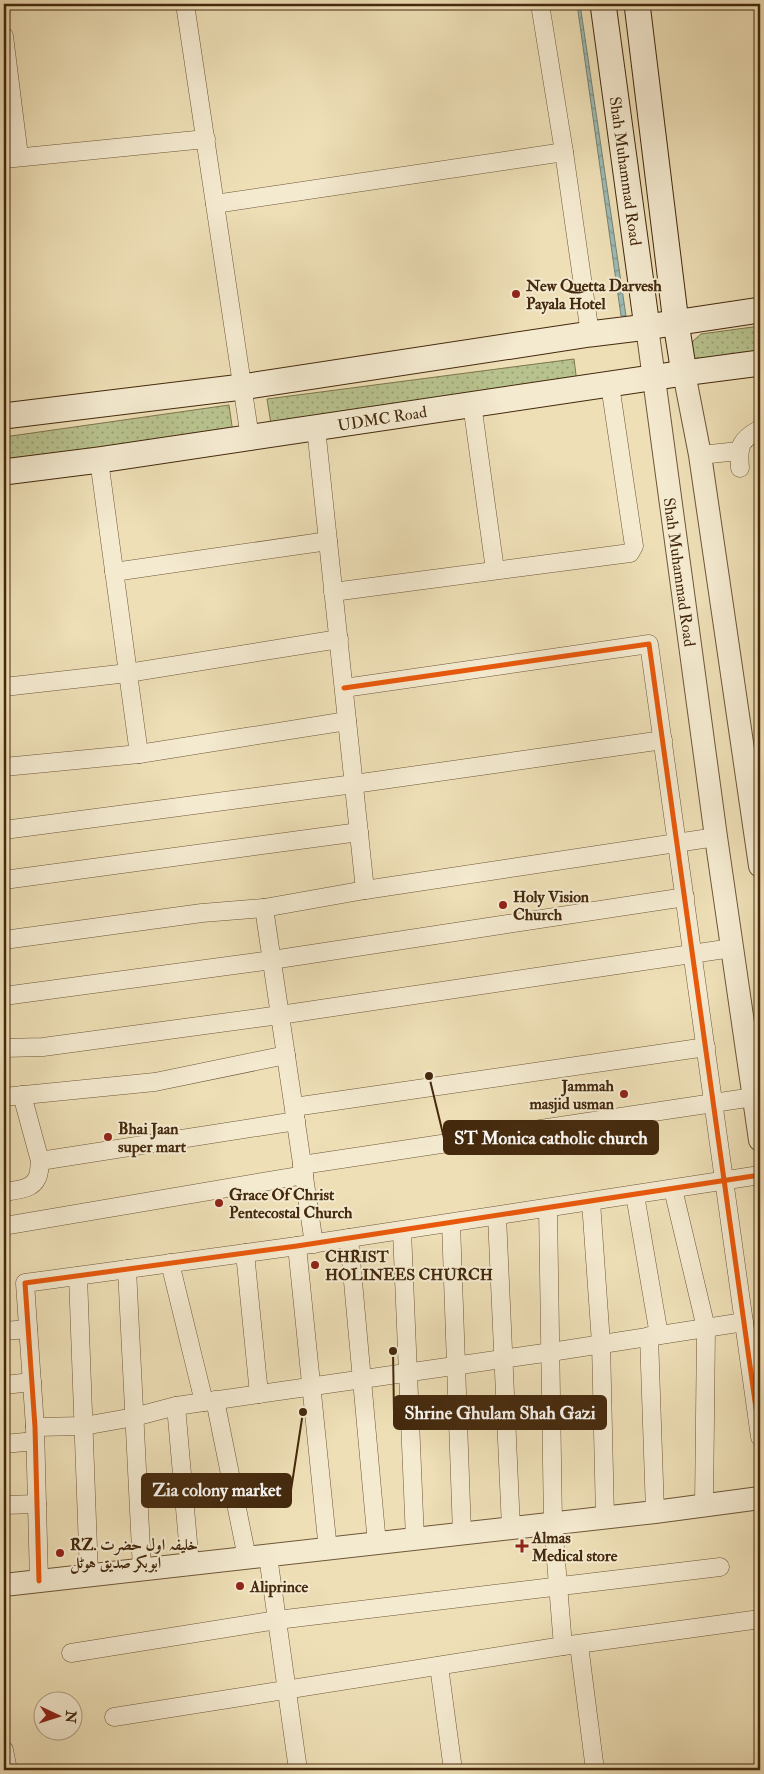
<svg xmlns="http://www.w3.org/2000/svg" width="764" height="1774" font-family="'IM FELL Double Pica',Amiri,serif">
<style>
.grass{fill:url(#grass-dots);stroke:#7e764e}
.water{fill:url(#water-waves);stroke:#788172}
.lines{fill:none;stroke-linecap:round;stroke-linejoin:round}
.minor-casing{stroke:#6e5637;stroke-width:19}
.tertiary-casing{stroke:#6e5637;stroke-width:24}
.secondary-casing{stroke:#44290d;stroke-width:27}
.minor{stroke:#f4ead0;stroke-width:18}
.tertiary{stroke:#f4ead0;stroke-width:22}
.secondary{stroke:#f4ead0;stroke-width:25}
.cycleway-casing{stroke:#f4ead0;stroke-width:8}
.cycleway{stroke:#e8590c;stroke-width:5}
.poi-dot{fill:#8f2418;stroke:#f4ead0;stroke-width:2}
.labels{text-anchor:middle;stroke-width:4;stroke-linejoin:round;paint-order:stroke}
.street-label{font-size:16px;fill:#44290d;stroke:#f4ead0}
.poi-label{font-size:16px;font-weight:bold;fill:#44290d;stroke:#f4ead0;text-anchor:start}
.leader{fill:none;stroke:#44290d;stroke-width:2}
.callout-dot{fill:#44290d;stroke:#f4ead0;stroke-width:2}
.callout{fill:#44290d;stroke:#44290d;stroke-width:2}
.callout-label{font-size:18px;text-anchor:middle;font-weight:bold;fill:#fff}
</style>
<defs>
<pattern id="grass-dots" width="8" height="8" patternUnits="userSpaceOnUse" patternTransform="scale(1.25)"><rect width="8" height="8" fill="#b8c28e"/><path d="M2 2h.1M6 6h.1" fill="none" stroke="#979e72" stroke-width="1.8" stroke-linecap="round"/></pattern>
<pattern id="water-waves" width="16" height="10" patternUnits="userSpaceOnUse" patternTransform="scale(1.25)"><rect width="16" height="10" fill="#9bbbb6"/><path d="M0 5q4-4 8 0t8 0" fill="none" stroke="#809892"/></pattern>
</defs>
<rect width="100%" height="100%" fill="#eedfb6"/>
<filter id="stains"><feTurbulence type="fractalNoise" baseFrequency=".004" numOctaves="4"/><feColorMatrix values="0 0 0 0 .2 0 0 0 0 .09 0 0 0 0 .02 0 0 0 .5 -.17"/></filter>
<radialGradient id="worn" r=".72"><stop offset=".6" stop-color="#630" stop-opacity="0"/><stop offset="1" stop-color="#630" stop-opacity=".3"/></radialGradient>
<!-- grass -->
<g class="grass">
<polygon points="760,326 760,356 696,362 693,357 691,347 693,341 701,334"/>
<polygon points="574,359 577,383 271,424 267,399"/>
<polygon points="229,405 233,433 4,465 4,437"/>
</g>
<!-- water -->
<polygon class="water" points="577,4 580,4 626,316 621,316"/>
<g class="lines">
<defs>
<g id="minor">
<polyline points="185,4 250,438"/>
<polyline points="540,4 564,152 590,334"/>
<polyline points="4,36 19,156"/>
<polyline points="4,159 206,139"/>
<polyline points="215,204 564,152"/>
<polyline points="472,404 495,570"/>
<polyline points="316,428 365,890"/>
<polyline points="700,455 739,451"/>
<polyline points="99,460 139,754"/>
<path d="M740,468C738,446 740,440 760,429"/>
<polyline points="114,572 328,541"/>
<polyline points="333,592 630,553 634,546 610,385"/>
<polyline points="4,687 128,673 339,639"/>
<polyline points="344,688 649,644 760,1437"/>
<polyline points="4,767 139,754 347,721"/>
<polyline points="4,830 354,784 663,740"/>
<polyline points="4,880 359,832"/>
<polyline points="264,908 314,1244"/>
<polyline points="4,940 202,913 264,908 365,890 716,837"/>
<polyline points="4,996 272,960 685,897"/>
<polyline points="4,1048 43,1047 280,1015 732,948"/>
<polyline points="22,1095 40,1161 296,1121"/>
<polyline points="4,1097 155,1082 286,1055"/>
<polyline points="294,1107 706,1047"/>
<polyline points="302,1165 760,1096"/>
<polyline points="673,1189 706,1328 704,1506"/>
<path d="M4,1192C15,1190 32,1190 37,1178C40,1173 39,1166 40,1161"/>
<polyline points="635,1195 659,1335"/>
<polyline points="591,1202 601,1343 605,1518"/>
<polyline points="548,1208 553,1524 563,1646"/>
<polyline points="497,1216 511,1528"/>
<polyline points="451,1223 462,1534"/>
<polyline points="4,1226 304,1175"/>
<polyline points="402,1231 415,1539"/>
<polyline points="349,1238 377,1544"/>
<polyline points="297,1246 328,1550"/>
<polyline points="245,1253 259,1394"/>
<polyline points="170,1263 204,1402"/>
<polyline points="127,1269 142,1570"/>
<polyline points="78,1276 89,1576"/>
<polyline points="4,1331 28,1329"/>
<polyline points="649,1336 655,1512"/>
<polyline points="4,1385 32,1382"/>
<polyline points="215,1400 247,1558"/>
<polyline points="176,1406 190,1565"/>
<polyline points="35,1427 84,1426 134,1417 176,1406 551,1352 744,1322"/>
<polyline points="4,1444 35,1441"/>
<polyline points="4,1505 37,1504"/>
<polyline points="268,1556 298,1770"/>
<polyline points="39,1581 35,1427 25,1283 297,1246 760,1175"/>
<polyline points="579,1645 595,1770"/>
<polyline points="71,1653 277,1620 720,1567"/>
<polyline points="439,1666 453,1770"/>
<polyline points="114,1717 563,1646 760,1619"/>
<polyline points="4,1750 8,1770"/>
</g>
<g id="tertiary">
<polyline points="647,327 716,837 760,1140"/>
<polyline points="684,373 700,455 760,866"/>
<polyline points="4,1585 655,1512 760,1498"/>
</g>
<g id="secondary">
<polyline points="603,4 647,327"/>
<polyline points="637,4 676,323 684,373"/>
<polyline points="4,416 242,387 590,334 647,327 760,310"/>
<polyline points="4,472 99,460 684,373 760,363"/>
</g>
</defs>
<!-- minor casing -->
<use href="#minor" class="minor-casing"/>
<!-- tertiary casing -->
<use href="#tertiary" class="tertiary-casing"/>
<!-- secondary casing -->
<use href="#secondary" class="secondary-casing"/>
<!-- minor -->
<use href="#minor" class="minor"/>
<!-- tertiary -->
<use href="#tertiary" class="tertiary"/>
<!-- secondary -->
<use href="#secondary" class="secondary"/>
<defs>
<g id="cycleway">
<polyline points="344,688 649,644 760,1437"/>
<polyline points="39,1581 35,1427 25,1283 297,1246 760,1175"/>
</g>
</defs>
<!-- cycleway casing -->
<use href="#cycleway" class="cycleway-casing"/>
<!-- cycleway -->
<use href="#cycleway" class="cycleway"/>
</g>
<!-- markers -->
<g class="poi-dot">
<circle cx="516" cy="294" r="5"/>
<circle cx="503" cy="905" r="5"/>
<circle cx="624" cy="1094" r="5"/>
<circle cx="108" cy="1137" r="5"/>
<circle cx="219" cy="1203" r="5"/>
<circle cx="315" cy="1265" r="5"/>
<path d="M519.5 1538.5h5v5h5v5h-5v5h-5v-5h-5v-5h5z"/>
<circle cx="60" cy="1553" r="5"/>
<circle cx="240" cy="1586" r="5"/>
</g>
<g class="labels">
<!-- street labels -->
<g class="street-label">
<text transform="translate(626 171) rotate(82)" y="6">Shah Muhammad Road</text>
<text transform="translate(382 418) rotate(-9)" y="6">UDMC Road</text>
<text transform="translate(680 572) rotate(82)" y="6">Shah Muhammad Road</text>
</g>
<!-- poi labels -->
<g class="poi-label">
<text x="526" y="291">New Quetta Darvesh<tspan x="526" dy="18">Payala Hotel</tspan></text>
<text x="513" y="902">Holy Vision<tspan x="513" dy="18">Church</tspan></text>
<text x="614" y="1091" text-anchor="end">Jammah<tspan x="614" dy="18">masjid usman</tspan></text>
<text x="118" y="1134">Bhai Jaan<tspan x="118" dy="18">super mart</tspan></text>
<text x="229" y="1200">Grace Of Christ<tspan x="229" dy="18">Pentecostal Church</tspan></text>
<text x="325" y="1262">CHRIST<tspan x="325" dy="18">HOLINEES CHURCH</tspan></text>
<text x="532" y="1543">Almas<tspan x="532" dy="18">Medical store</tspan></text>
<text x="70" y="1550">RZ. خلیفہ اول حضرت<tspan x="70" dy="18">ابوبکر صدیق ہوٹل</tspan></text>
<text x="250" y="1592">Aliprince</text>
</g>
</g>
<!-- callouts -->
<path class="leader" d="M429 1076L444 1138M393 1351L394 1413M303 1412L291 1490"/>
<g class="callout-dot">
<circle cx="429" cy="1076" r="5"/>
<circle cx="393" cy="1351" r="5"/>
<circle cx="303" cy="1412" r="5"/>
</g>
<g class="callout">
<rect x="444" y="1121" width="214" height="33" rx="5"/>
<rect x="394" y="1396" width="212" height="33" rx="5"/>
<rect x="142" y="1474" width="149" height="33" rx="5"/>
</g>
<g class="callout-label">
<text x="551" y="1144">ST Monica catholic church</text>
<text x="500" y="1419">Shrine Ghulam Shah Gazi</text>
<text x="217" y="1496">Zia colony market</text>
</g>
<!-- margin -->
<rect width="764" height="1774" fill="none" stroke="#eedfb6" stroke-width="20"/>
<rect x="5" y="5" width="754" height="1764" fill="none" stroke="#44290d" stroke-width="2.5"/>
<rect x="10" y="10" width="744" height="1754" fill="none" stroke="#44290d"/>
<!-- north arrow -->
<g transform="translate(58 1716) rotate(94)"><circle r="24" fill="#f4ead0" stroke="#ae9d82"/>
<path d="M0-4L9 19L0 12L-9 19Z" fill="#8f2418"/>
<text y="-8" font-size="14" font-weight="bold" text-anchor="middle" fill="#44290d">N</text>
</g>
<rect width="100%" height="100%" filter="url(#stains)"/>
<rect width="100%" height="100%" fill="url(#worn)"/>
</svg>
